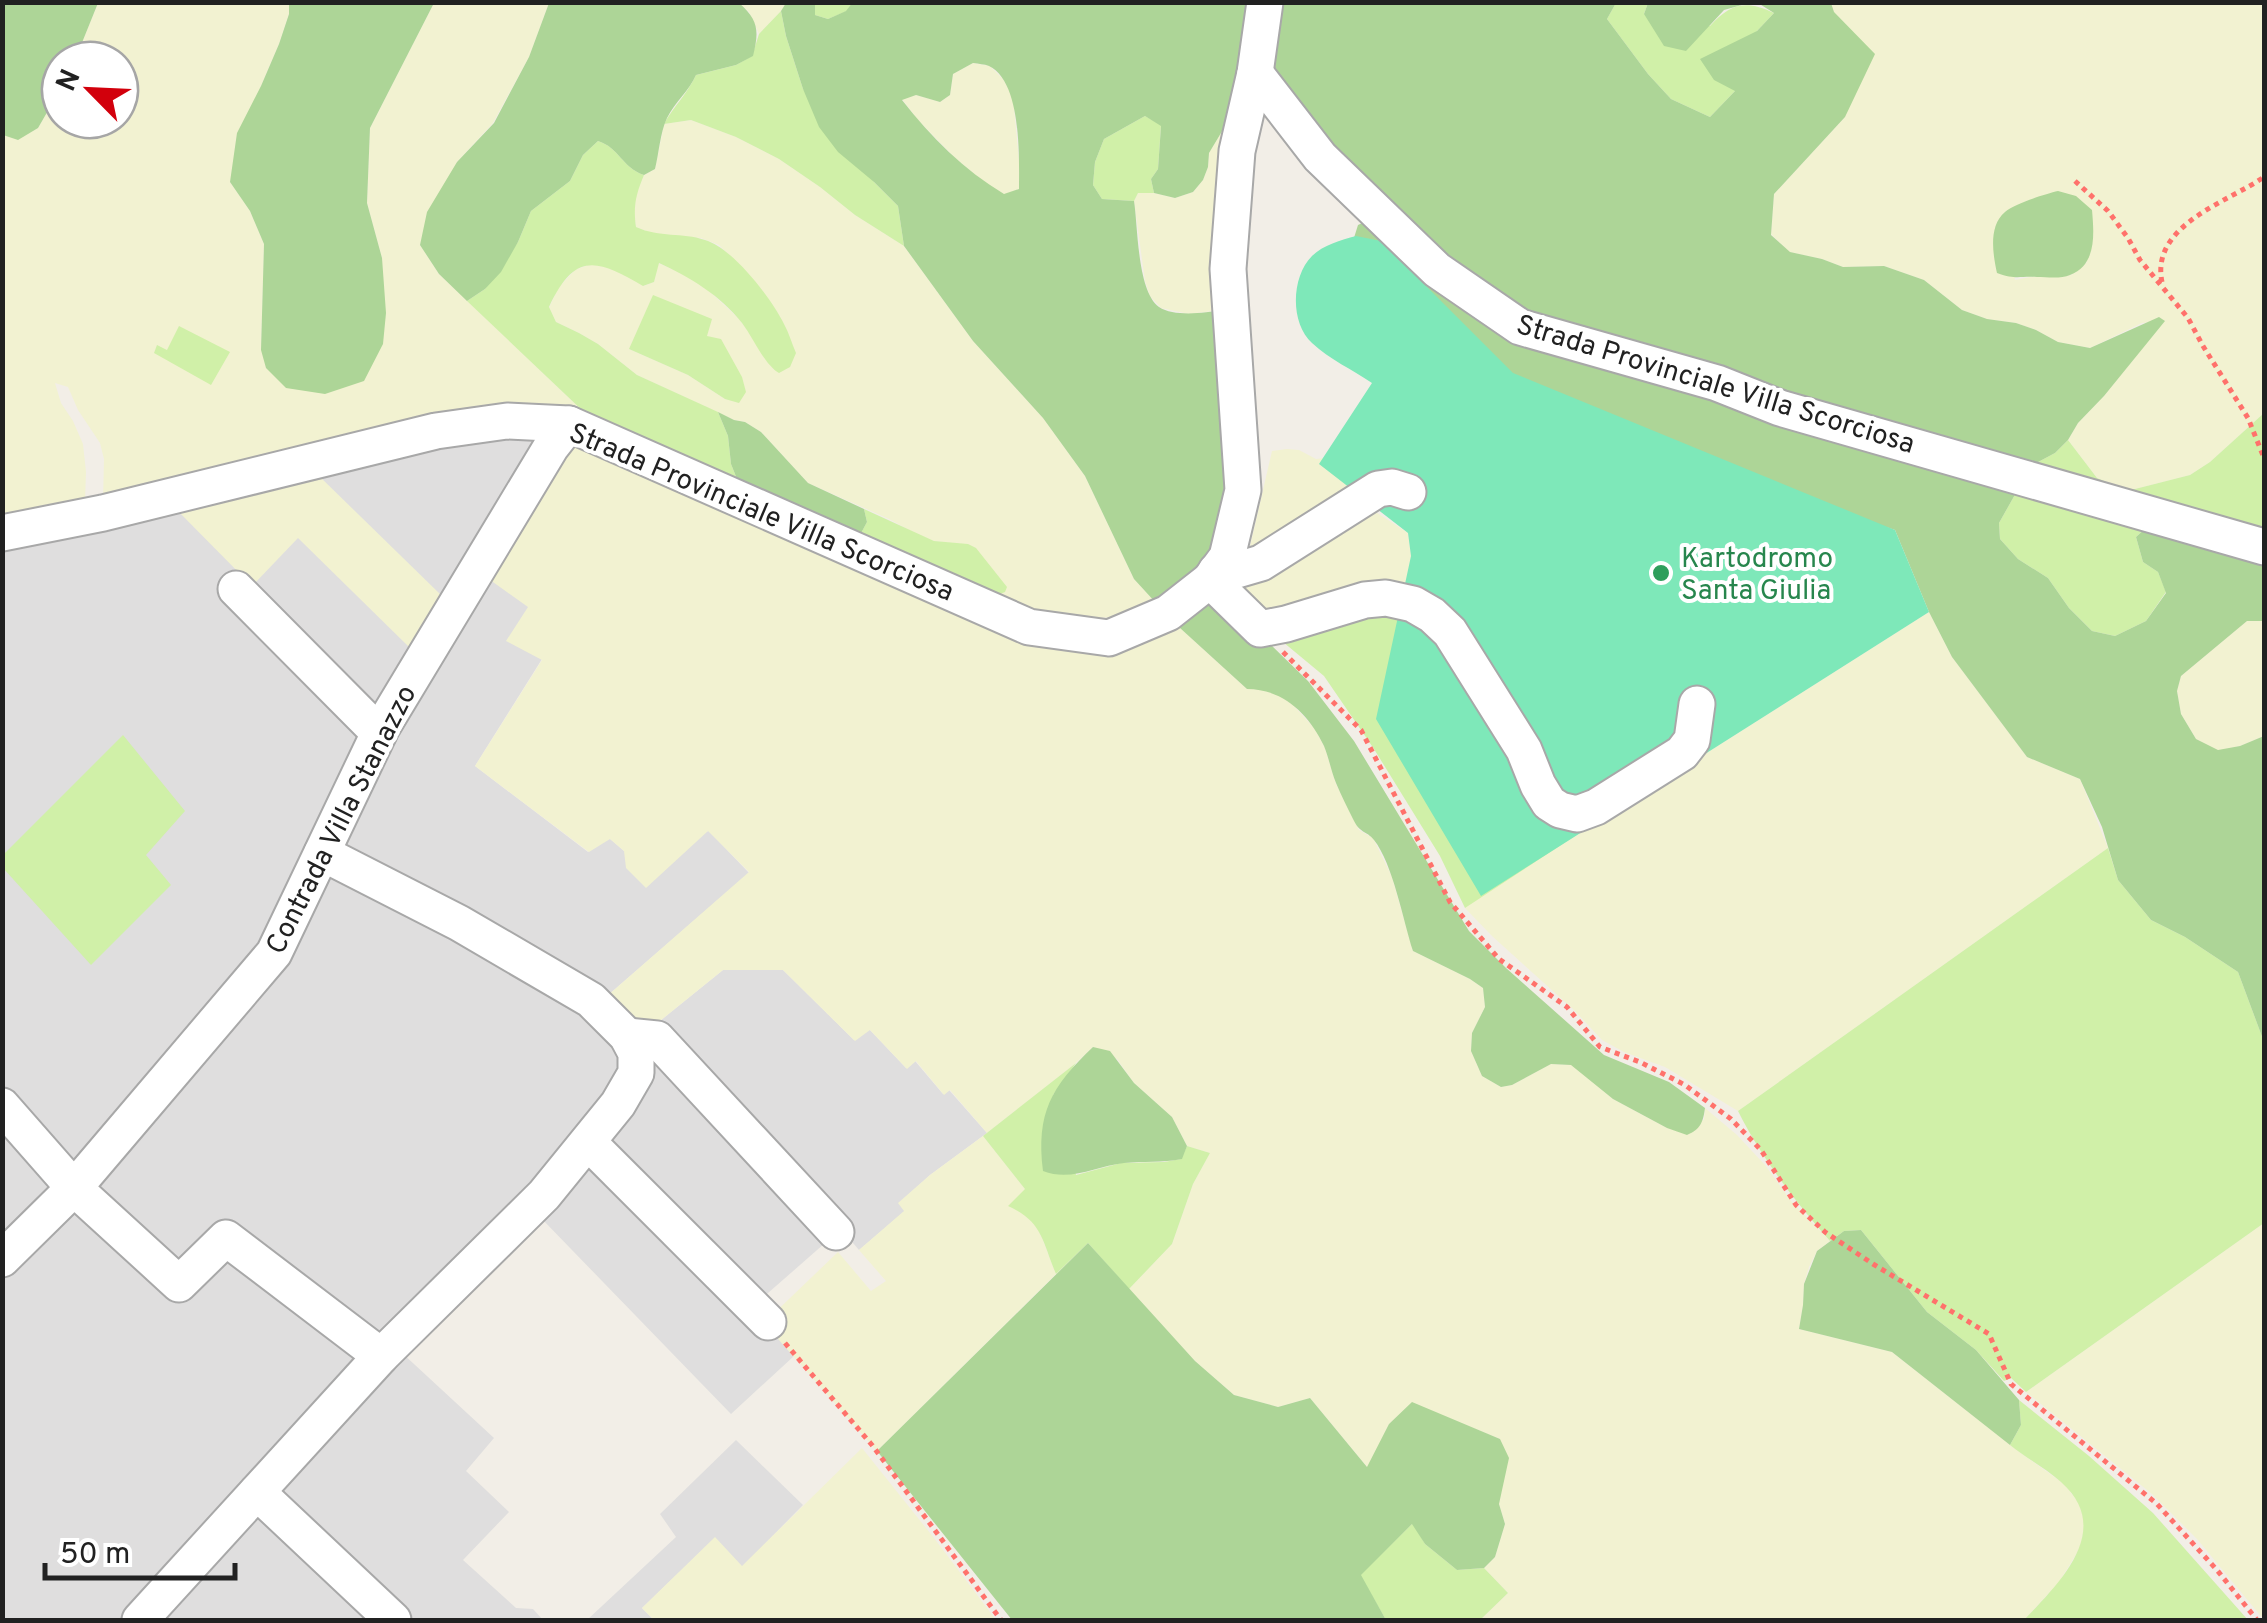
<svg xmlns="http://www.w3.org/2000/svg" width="2267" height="1623" font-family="Overpass,sans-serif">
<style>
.residential{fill:#dfdede}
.farmland{fill:#f2f2d1;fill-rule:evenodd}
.grass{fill:#d0f0a8}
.forest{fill:#add597;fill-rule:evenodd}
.pitch{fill:#7ee8b9}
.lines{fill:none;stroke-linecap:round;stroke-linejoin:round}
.minor-casing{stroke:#a8a8a8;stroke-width:39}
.path{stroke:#ff716b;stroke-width:5;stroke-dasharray:5 5;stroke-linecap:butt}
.minor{stroke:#fff;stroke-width:35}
.leisure-dot{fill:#2e9e5b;stroke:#fff;stroke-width:4}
.labels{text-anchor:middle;stroke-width:8;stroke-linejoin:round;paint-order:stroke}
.street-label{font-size:28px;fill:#212121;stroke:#fff}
.leisure-label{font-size:28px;fill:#27864d;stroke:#fff;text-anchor:start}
</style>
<rect width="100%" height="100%" fill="#f2eee7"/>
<!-- residential -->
<g class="residential">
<polygon points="520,433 569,441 528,607 542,659 475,766 588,852 609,838 624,851 709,831 749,873 607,996 650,1029 723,970 783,970 854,1040 869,1029 906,1068 915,1061 943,1094 949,1090 987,1133 930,1175 899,1203 905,1211 859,1250 841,1229 751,1308 794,1356 731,1414 540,1217 401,1352 494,1438 466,1471 509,1512 463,1560 516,1608 533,1609 543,1620 3,1620 2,547 317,474"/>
<polygon points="736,1440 803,1505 742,1567 715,1538 642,1608 654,1620 587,1620 676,1537 660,1514"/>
</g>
<!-- farmland -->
<g class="farmland">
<polygon points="98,3 289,3 289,14 279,44 261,86 230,182 250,211 264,244 261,350 382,258 367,203 370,128 434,3 549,3 529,57 493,123 457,162 420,245 439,274 586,414 103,501 104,459 100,443 78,410 68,387 55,383 61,403 73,421 83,444 86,472 85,501 3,522 2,391 5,387 2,385 3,135 18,139 38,128 60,90 60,120 120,120 120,60 75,60"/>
<polygon points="739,3 786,3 781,11 759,34 749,12"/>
<path d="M1831,3H2264V413L2210,462L2190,475L2135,489H2123L2097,478L2068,440L2078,423L2104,396L2164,321L2142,323L2090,348L2058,342L2036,330L2016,323L1987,319L1962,310L1924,280L1884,266L1843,267L1822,259L1789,252L1771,234L1774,194L1845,117ZM2015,208L2087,262L2071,275L2030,277L2015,280L2005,212Z"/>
<polygon points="973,63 990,66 1003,79 1013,97 1019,161 1019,189 1004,195 986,184 954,157 917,119 902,99 916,95 940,102 950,95 953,74"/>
<path d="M691,120L736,137L779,159L820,187L855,215L904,246L973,341L1043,418L1085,476L1134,579L1156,603L1117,617L1070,619L1020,608L978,591L950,543L934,541L918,535L889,519L808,483L761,432L745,422L734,420L637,375L598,344L579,333L556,322L549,308L558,288L575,270L593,263L618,271L644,286L654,282L658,263L686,275L707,289L739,319L760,347L765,359L740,266L719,245L701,238L653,234L636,227L633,208L635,196L644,175L655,169L664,124ZM706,336L725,399L688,375L629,349Z"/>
<polygon points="1224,128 1221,310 1189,314 1161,308 1150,296 1145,281 1134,201 1138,193 1145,191 1175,198 1193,192 1203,180 1208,167 1209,153"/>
<polygon points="569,441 930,601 1180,628 1247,689 1265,689 1276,693 1293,705 1315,729 1325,748 1336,784 1359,830 1373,838 1392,877 1413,951 1470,979 1483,988 1485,1007 1472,1033 1471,1051 1482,1076 1501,1087 1512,1085 1551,1064 1572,1065 1613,1099 1667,1128 1704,1120 1705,1108 1737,1135 1765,1165 1791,1201 1830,1241 1817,1251 1809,1267 1804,1284 1803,1305 1799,1329 1892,1352 2018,1451 2064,1484 2079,1503 2085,1524 2080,1548 2059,1582 2024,1620 1480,1620 1508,1593 1484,1568 1495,1557 1505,1524 1499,1504 1500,1439 1412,1403 1389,1424 1368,1468 1310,1398 1278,1407 1234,1395 1195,1361 1129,1289 1172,1244 1193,1184 1210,1153 1187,1146 1172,1117 1134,1083 1117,1059 1093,1047 1076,1063 987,1133 950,1090 944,1095 916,1061 907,1069 870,1030 855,1041 783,970 723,970 650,1029 606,997 749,872 708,831 646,888 626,868 624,851 610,839 589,852 475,766 542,660 506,641 528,607 486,577"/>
<polygon points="1287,449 1299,450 1316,459 1325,458 1370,478 1248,555 1272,451"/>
<polygon points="317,474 441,595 409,647 298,538 252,586 174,507"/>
<polygon points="1368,507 1408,533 1411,556 1405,590 1264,620 1231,583"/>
<polygon points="1929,612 1952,657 2027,757 2080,779 2108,848 1738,1111 1665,1067 1624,1052 1602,1040 1574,1010 1492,936 1465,908 1481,896"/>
<polygon points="2248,620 2264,621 2264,736 2240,746 2218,751 2196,739 2181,714 2177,691 2181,676"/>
<polygon points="983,1136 1026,1190 1026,1214 1036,1225 1042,1238 1056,1274 877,1451 764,1323 838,1252 871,1291 886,1281 859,1250 904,1211 898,1203 930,1175"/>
<polygon points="2264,1223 2264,1620 2197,1539 2152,1494 2026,1392"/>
<polygon points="862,1448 934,1538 996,1620 654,1620 642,1608 715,1537 742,1566"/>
</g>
<!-- grass -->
<g class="grass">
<polygon points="815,3 853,3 847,11 828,19 815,15"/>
<path d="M1616,3H1648L1644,14L1710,26C1731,3 1746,0 1774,13L1757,31L1735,91L1710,117L1671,99L1648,74L1607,19Z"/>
<path d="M781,11L786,36L803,89L874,182L898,206L904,246L855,215L820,187L779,159L736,137L691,120L664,124C673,107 688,93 696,75L736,65L752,56L759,34Z"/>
<polygon points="1145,116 1161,125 1158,169 1151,179 1154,193 1138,193 1134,201 1102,199 1093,185 1095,162 1104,139"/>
<path d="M598,141C620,148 621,167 644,175C636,194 633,206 636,227C660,238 682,232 705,240C733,248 771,298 784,324C789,333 792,344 796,353L790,367L779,373C764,364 754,339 742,323C721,296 690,277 659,263L654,282L643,286C597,259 575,251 549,307L556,322L579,333L598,344L637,375L718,412L728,436L731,464L739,484L586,414L467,301L485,289L518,242L531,211L570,181L583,155Z"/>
<polygon points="653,295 712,319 707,336 721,339 742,377 746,392 739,403 725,399 688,375 629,349"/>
<polygon points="179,326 230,352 211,385 154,353 157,345 167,350"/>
<polygon points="2264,413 2264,540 2021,471 2055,453 2068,440 2097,478 2123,489 2135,489 2190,475 2210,462"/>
<polygon points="2021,484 2147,527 2136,537 2143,562 2158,572 2166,592 2146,621 2115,636 2092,631 2069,608 2048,578 2018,559 2000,539 1999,523"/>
<polygon points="864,509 934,541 968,544 976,548 1007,587 1005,592 997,595 859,537 867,522"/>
<polygon points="1382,616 1417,622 1578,834 1465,908 1440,856 1374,749 1324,676 1277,637 1346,618"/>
<polygon points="123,735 185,811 146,855 171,885 91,965 3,868 3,855"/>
<path d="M2108,848L2118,880L2151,920L2185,937L2238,972L2264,1042V1223L2026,1392L2011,1378L2004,1381L1976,1350L1927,1312L1861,1230L1844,1231L1830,1241C1795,1201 1762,1159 1738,1111Z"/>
<path d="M1076,1063L1053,1095L1076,1175L1121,1163L1164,1162L1181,1159L1187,1146L1210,1153L1193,1184L1172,1244L1129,1289L1088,1243L1056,1274C1042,1241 1043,1222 1008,1206L1025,1189L983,1136Z"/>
<path d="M2019,1400L2089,1456L2153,1513L2248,1620H2024C2059,1583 2115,1530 2061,1482C2045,1468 2026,1458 2010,1445L2021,1425Z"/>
<polygon points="1413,1523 1425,1544 1457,1570 1484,1568 1508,1593 1480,1620 1386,1620 1360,1575"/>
</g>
<!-- forest -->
<g class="forest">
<path d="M853,2L1255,3L1224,128L1209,153L1208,167L1203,180L1193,192L1175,198L1154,193L1151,179L1158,169L1161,126L1145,116L1104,139L1095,162L1093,185L1102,199L1134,201C1138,226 1137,291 1159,307C1174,317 1205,313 1221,310L1228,502L1212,549L1186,580L1156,603L1134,579L1085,476L1043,418L973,341L904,246L898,206L874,182L838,152L819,127L803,89L786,36L781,11L786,3H815V15L828,19L846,11ZM973,63C979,64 984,64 989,66C1022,82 1019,158 1019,189L1004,194C964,170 931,137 902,100L916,95L940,102L950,95L953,74Z"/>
<polygon points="2,3 98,3 75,60 60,60 60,90 38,128 18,140 3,135"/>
<polygon points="289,3 434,3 370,128 367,203 382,258 386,313 383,344 364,381 325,394 286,388 266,368 261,350 264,244 250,211 230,182 237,133 261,86 279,44 289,14"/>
<path d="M739,3C759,20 759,32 753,56L736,65L696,75C689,91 675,102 667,118C660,133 659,153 655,169L644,175C621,167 620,148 598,141L583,155L570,181L531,211L518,242L501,272L485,289L467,301L439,274L420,245L427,212L457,162L494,123L529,57L549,3Z"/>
<polygon points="1282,3 1616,3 1607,19 1648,74 1671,99 1710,117 1735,91 1714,80 1700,59 1757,31 1774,13 1758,3 1831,3 1834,12 1875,54 1845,117 1774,194 1771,235 1790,252 1822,259 1843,267 1884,266 1924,280 1962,310 1987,319 2016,323 2036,330 2058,342 2090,348 2159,317 2165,321 2104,396 2078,423 2068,440 2055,453 2021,471 1525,328 1438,267 1271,89"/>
<polygon points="1648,3 1648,2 1749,3 1724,10 1686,51 1664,46 1644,14"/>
<path d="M2058,191L2076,196L2092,210C2094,233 2097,265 2070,275C2061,279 2047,277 2037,277C2018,276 2017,280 1997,273C1993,255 1988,226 2005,212C2014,204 2045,194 2058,191Z"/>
<polygon points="1375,217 1517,331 2021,484 1999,523 2000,539 2018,559 2048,578 2069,608 2092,631 2115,636 2146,621 2166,593 2158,572 2143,562 2136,537 2147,527 2264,562 2264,621 2247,621 2181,676 2177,691 2181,714 2196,739 2218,750 2240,746 2264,736 2264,1042 2238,972 2185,937 2151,920 2118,880 2102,827 2080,779 2027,757 1952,657 1929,612 1895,530 1529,408 1353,241 1358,225"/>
<polygon points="718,412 734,420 745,422 761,432 808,483 864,509 867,522 859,537 739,484 731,464 728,436"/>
<path d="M1210,597L1268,642L1308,681L1354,741L1469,931L1506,968L1604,1055L1669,1082L1705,1108C1703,1122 1701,1129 1687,1135L1667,1128L1613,1099L1571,1065L1551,1064L1512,1085L1501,1087L1482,1076L1471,1051L1472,1033L1485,1007L1483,988L1470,979L1413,951C1403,920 1393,864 1374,840C1366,830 1360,834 1353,819C1347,807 1341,795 1336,783C1331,771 1329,758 1324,746C1309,714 1283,689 1247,689L1180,628L1165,632Z"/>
<path d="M1093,1047L1110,1051L1134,1083L1172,1117L1187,1146L1182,1159C1162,1163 1143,1161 1124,1163C1096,1166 1071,1182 1043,1171C1036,1113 1051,1087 1093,1047Z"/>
<polygon points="1861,1230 1927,1312 1976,1350 2019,1400 2021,1425 2010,1445 1892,1352 1799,1329 1803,1305 1804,1284 1817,1251 1844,1231"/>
<polygon points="1088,1243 1195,1361 1234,1395 1278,1407 1310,1398 1367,1467 1389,1424 1412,1402 1500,1439 1509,1458 1499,1504 1505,1524 1495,1557 1484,1568 1457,1570 1425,1544 1412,1524 1361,1575 1386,1620 1012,1620 877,1451"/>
</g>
<!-- pitch -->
<path class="pitch" d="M1356,236L1381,241L1513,373L1895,530L1929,612L1481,896L1376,719L1411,556L1408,533L1319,464L1372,383C1353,370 1329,359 1312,343C1290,323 1291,277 1312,256C1323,245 1341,240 1356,236Z"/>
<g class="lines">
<defs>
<g id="minor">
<polyline points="1255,73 1320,157 1437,270 1520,327 1717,383 1780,408 2264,547"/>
<polyline points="2,533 103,513 436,431 507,421 569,424 1029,627 1109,638 1168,613 1210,580 1227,557 1243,490 1228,269 1237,151 1255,73 1265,2"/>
<polyline points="1216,571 1237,570 1261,563 1378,489 1392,487 1408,492"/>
<polyline points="1210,580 1260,629 1286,624 1365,600 1386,598 1413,604 1432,615 1450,632 1524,750 1538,785 1549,803 1560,810 1577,814 1596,807 1682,753 1692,740 1697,704"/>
<polyline points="236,589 379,733"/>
<polyline points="627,1036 657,1039 836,1232"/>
<polyline points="2,1106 74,1188 179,1284 226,1238 381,1356"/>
<polyline points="588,1142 768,1322"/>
<polyline points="2,1259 74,1188 274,953 381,729 551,447 569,424"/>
<polyline points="257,1492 393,1620"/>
<polyline points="140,1620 381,1356 544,1195 618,1104 636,1073 636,1053 627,1036 591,1000 459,923 322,853"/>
</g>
</defs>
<!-- minor casing -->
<use href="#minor" class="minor-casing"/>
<!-- path -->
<g class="path">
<polyline points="2075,181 2108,211 2128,238 2140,260 2188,318 2203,346 2248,418 2264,458"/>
<path d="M2162,282C2150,225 2228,202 2264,177"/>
<polyline points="1283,652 1361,730 1450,902 1499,959 1567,1007 1600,1047 1640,1062 1685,1085 1731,1119 1761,1150 1796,1205 1825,1232 1873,1264 1989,1334 2011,1384 2157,1504 2217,1570 2257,1620"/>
<polyline points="785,1343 872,1445 1001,1620"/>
</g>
<!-- minor -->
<use href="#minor" class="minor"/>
</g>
<!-- markers -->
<circle class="leisure-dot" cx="1661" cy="573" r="10"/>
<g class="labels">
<!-- street labels -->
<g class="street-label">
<text transform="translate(1716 383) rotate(17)" y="10">Strada Provinciale Villa Scorciosa</text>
<text transform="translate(762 511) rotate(23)" y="10">Strada Provinciale Villa Scorciosa</text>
<text transform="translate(340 819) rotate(-63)" y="10">Contrada Villa Stanazzo</text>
</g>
<!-- leisure labels -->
<g class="leisure-label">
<text x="1681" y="567">Kartodromo<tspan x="1681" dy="32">Santa Giulia</tspan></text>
</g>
</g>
<!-- border -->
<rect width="2267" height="1623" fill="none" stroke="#212121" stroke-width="10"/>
<!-- north arrow -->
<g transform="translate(90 90) rotate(294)"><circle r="48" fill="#ffffff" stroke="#a6a6a6" stroke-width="2.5"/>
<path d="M0-8L18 38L0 25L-18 38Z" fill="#d2000c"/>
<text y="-15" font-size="28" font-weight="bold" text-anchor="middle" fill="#212121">N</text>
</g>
<!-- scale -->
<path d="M45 1563v15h190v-15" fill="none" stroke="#212121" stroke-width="5"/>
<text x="60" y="1563" font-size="30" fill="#212121" stroke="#ffffff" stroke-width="8" paint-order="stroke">50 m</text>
</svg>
